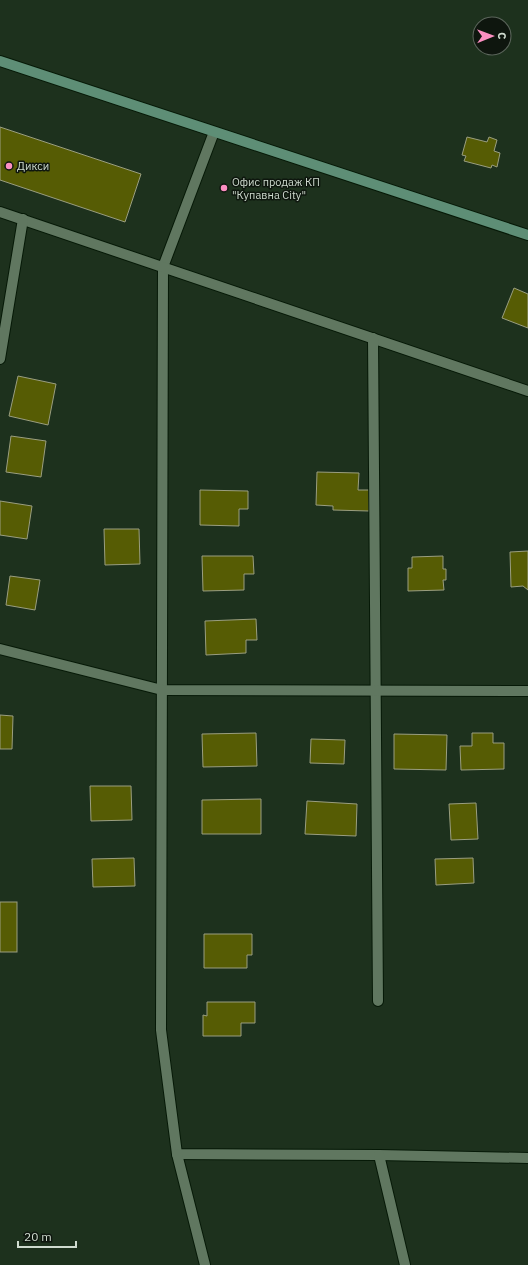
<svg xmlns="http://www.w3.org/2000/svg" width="528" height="1265" font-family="'IBM Plex Sans',sans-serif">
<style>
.building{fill:#565c04;stroke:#9a9e80}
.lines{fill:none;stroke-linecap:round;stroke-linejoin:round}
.street-casing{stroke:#061907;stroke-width:12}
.secondary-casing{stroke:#061907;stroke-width:12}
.street{stroke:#607760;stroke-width:10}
.secondary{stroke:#5e8e76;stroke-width:10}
.poi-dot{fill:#fc8fc1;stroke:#0e160e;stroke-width:1.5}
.labels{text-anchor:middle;stroke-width:3;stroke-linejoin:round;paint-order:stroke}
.poi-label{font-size:11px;fill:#cfdbcf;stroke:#0e160e;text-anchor:start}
</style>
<rect width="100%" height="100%" fill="#1d311d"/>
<!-- building -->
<g class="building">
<polygon points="0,127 141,174 125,222 0,180"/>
<polygon points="467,137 487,142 489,137 497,140 494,151 500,153 497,167 492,165 491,168 464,161 466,156 462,155"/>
<polygon points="514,288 528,294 528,328 502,318"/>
<polygon points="18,376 56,384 48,425 9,416"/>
<polygon points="11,436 46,441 41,477 6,472"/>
<polygon points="317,472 359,473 358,490 369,490 369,511 333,510 333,506 316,505"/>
<polygon points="200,490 248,491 248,509 239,509 239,526 200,525"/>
<polygon points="0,501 32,506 27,539 0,535"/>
<polygon points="104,529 139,529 140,564 105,565"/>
<polygon points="528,551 528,590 523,586 511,587 510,552"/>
<polygon points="202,556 253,556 254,574 244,574 244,590 203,591"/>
<polygon points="443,556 443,569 446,569 446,580 443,580 444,590 408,591 408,568 412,568 412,557"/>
<polygon points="10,576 40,580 35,610 6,605"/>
<polygon points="256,619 257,640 246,640 246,653 206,655 205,621"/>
<polygon points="0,715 13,716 12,749 0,749"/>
<polygon points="256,733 257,766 203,767 202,734"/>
<polygon points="472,733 493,733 493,743 504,743 504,769 461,770 460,746 472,746"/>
<polygon points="394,734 447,735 446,770 394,769"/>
<polygon points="311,739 345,740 344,764 310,763"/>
<polygon points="90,786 131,786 132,820 91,821"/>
<polygon points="261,799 261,834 202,834 202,800"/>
<polygon points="307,801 357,804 356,836 305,834"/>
<polygon points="476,803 478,839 451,840 449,804"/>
<polygon points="134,858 135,886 93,887 92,859"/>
<polygon points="473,858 474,883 436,885 435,859"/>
<rect x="0" y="902" width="17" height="50"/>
<polygon points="204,934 252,934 252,955 247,955 247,968 204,968"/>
<polygon points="207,1002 255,1002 255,1023 241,1023 241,1036 203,1036 203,1015 207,1016"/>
</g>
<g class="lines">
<defs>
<g id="street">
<polyline points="214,132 163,267 161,1030 177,1154 379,1155 528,1158"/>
<polyline points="0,212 528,391"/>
<polyline points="373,338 378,1001"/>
<polyline points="0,359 23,219"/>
<polyline points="0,649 162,690 528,691"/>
<polyline points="177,1154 205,1265"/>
<polyline points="379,1155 405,1265"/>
</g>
<polyline id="secondary" points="0,61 528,235"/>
</defs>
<!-- street casing -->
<use href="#street" class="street-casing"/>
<!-- secondary casing -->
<use href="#secondary" class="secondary-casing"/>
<!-- street -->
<use href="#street" class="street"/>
<!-- secondary -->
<use href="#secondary" class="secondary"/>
</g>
<!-- markers -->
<g class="poi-dot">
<circle cx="9" cy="166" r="4"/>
<circle cx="224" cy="188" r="4"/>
</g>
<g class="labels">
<!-- poi labels -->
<g class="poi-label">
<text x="17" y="170">Дикси</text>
<text x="232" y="186">Офис продаж КП<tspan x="232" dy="13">"Купавна City"</tspan></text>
</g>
</g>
<!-- north arrow -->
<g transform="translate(492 36) rotate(89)"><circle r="19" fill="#0e160e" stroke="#5b655b"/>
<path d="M0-3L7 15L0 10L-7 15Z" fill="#fc8fc1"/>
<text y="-6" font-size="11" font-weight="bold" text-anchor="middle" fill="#cfdbcf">С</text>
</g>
<!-- scale -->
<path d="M18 1241v6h58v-6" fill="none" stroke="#cfdbcf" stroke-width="2"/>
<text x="24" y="1241" font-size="12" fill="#cfdbcf" stroke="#0e160e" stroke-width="3" paint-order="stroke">20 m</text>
</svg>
